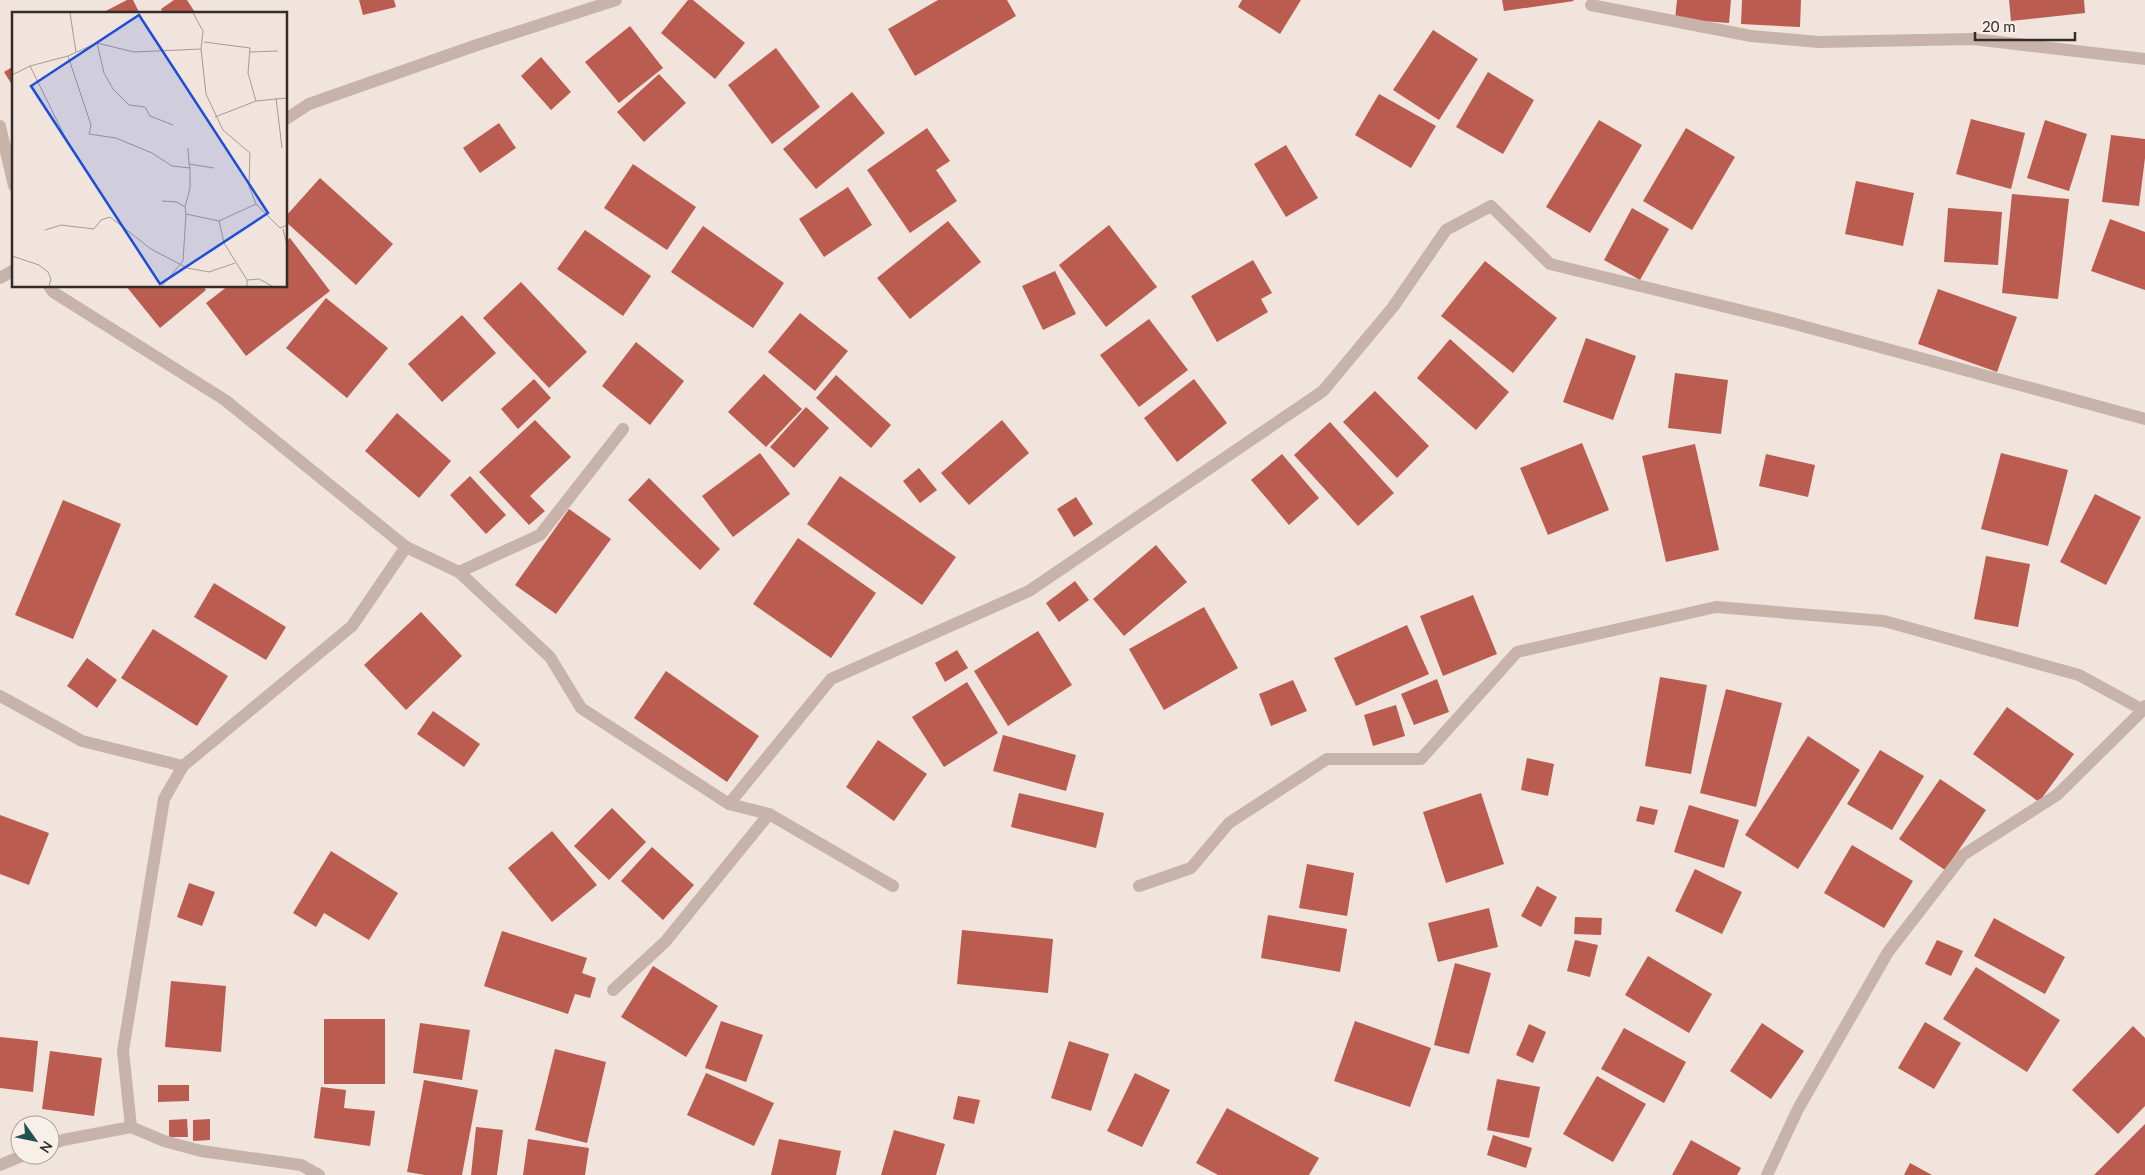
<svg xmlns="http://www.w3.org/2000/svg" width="2145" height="1175" font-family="Lato,sans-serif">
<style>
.building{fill:#ba5c50}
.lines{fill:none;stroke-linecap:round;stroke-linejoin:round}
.street{stroke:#c7b3aa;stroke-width:12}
.inset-road{fill:none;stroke:#a59a95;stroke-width:1}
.view{fill:#1d4ed8;fill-opacity:0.15;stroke:#1d4ed8;stroke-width:2.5}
.inset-edge{fill:none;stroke:#352b29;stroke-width:2.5}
</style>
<rect width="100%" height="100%" fill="#f0e4dd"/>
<!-- building -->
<g class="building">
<polygon points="127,0 133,0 140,14 100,14"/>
<polygon points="174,0 187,0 196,14 164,14 161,9"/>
<polygon points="359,0 394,0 396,7 363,15"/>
<polygon points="688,0 693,0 745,43 715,79 661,33"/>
<polygon points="938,0 1007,0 1016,16 915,76 888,29"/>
<polygon points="1242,0 1301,0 1280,34 1238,7"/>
<polygon points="1502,0 1573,0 1574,1 1504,11"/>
<polygon points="1677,0 1731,0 1729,23 1675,19"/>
<polygon points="1742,0 1801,0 1800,27 1741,24"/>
<polygon points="2009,0 2084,0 2085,13 2011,21"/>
<polygon points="630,26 663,68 619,103 585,62"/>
<polygon points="1433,30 1478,59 1439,120 1393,90"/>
<polygon points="776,48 820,107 772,144 728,85"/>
<polygon points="541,57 571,92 551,110 521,76"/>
<polygon points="14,66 14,88 4,72"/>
<polygon points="1488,72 1534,100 1503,154 1456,127"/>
<polygon points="659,74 686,103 644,142 617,112"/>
<polygon points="852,92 885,133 816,189 783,149"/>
<polygon points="1379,94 1436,126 1411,168 1355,135"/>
<polygon points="1971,119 2025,133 2011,189 1956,174"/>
<polygon points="1599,120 1642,145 1590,233 1546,207"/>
<polygon points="2045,120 2087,134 2069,191 2027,178"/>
<polygon points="499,123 516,148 480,173 463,148"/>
<polygon points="927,128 950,161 936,170 957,201 910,233 867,170"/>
<polygon points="1686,128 1735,157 1692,230 1643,201"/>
<polygon points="2111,135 2145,139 2145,158 2139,206 2102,202"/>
<polygon points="1286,145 1318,198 1286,217 1254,164"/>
<polygon points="633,164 696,207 667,250 604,208"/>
<polygon points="320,178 393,244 356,285 286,222 286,216"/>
<polygon points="1856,181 1914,193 1903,246 1845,234"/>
<polygon points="848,187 872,225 824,257 799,219"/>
<polygon points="2012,194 2069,199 2058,299 2002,293"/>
<polygon points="1632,208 1669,229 1640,280 1604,260"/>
<polygon points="1948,208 2002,212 1998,265 1944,262"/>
<polygon points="2110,219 2145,232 2145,290 2091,271"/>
<polygon points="948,221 981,262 910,319 877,278"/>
<polygon points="1109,225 1157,287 1106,327 1059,265"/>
<polygon points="703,226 784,283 753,328 671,272"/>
<polygon points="585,230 651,276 623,316 557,269"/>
<polygon points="290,238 330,291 246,356 206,303 228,286 286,286 286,241"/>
<polygon points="1253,260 1272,293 1261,299 1268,312 1217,342 1191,296"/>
<polygon points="1485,261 1557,318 1513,373 1441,316"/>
<polygon points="1055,271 1076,314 1043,330 1022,286"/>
<polygon points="521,282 587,352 549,388 483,318"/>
<polygon points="126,286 203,286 206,290 160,328"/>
<polygon points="1938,289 2017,317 1997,372 1918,344"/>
<polygon points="326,298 388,348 347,398 286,348"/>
<polygon points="800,313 848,351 815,391 768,352"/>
<polygon points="462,315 496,353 442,402 408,364"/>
<polygon points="1149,319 1188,370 1139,407 1100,355"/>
<polygon points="1586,338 1636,356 1613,420 1563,402"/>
<polygon points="1450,339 1509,392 1476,430 1417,378"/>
<polygon points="636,342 684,381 650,425 602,386"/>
<polygon points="1675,373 1728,380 1721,434 1668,428"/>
<polygon points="764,374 802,409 766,447 728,412"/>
<polygon points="836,375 891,425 871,448 816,398"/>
<polygon points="534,379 551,398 518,429 501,409"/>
<polygon points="1194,379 1227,423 1177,462 1144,418"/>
<polygon points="1375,391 1429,446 1397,478 1343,422"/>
<polygon points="806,407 829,428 794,468 770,447"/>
<polygon points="397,413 451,461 419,498 365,451"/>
<polygon points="535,420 571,457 530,496 545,511 529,525 479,472"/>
<polygon points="1002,420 1029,453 969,505 941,473"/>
<polygon points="1330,422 1394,493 1358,526 1294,455"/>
<polygon points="1582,443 1609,510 1548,535 1520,468"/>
<polygon points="1695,444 1719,550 1666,562 1642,456"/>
<polygon points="760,453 790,494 733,537 702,496"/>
<polygon points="2001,453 2068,470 2048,546 1981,529"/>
<polygon points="1282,454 1319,498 1289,525 1251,480"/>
<polygon points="1766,454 1815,465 1808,497 1759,486"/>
<polygon points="919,468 937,490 920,503 903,481"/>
<polygon points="470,476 506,515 486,534 450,495"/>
<polygon points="840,476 956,557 922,605 807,524"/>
<polygon points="649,478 720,549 700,570 628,500"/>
<polygon points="2095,494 2141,517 2106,585 2060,562"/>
<polygon points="1076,497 1093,524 1074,537 1057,509"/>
<polygon points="63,500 121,524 73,639 15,615"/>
<polygon points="569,509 611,539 556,614 515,585"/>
<polygon points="798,538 876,593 831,658 753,604"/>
<polygon points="1156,545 1187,582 1124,636 1093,599"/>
<polygon points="1986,556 2030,564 2018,627 1974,619"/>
<polygon points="1075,581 1089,600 1059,622 1046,603"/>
<polygon points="214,583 286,627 266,660 194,617"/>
<polygon points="1473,595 1497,654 1443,676 1420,616"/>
<polygon points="1204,607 1238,668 1164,710 1129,649"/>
<polygon points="421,612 462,656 406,710 364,665"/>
<polygon points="1407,625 1429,674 1356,706 1334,658"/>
<polygon points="153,629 228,676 197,726 121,678"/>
<polygon points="1038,631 1072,685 1008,726 974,671"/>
<polygon points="957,650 968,668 945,682 935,663"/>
<polygon points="87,658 117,680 97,708 67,686"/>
<polygon points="666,671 759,736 727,782 634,718"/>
<polygon points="1660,677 1707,685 1691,774 1645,766"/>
<polygon points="1437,679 1449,712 1414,725 1401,694"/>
<polygon points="1293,680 1307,711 1271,726 1259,694"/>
<polygon points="967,682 998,733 944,767 912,717"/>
<polygon points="1726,689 1782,703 1756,807 1700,793"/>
<polygon points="1396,705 1405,736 1373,746 1364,715"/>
<polygon points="2007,707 2074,754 2039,802 1973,754"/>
<polygon points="433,711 480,744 464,767 417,734"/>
<polygon points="1003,735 1076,755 1066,791 993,771"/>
<polygon points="1808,736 1860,770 1798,869 1745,835"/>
<polygon points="878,740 927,774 894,821 846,787"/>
<polygon points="1880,750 1924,776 1892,830 1847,804"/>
<polygon points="1527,758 1554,764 1548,796 1521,790"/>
<polygon points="1940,779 1986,810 1945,870 1899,839"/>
<polygon points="1019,793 1104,813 1096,848 1011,827"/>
<polygon points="1481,793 1504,864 1446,883 1423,812"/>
<polygon points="1689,805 1739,820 1724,868 1674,852"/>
<polygon points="1640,806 1658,810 1654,825 1636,821"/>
<polygon points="612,808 646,842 609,880 574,846"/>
<polygon points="0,815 49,833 29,885 0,874"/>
<polygon points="552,831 597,885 552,922 508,868"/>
<polygon points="1852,845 1913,881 1884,928 1824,893"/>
<polygon points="652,847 694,885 663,920 621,881"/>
<polygon points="331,851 398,893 369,940 324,913 316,927 293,913"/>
<polygon points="1307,864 1354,873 1347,916 1299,908"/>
<polygon points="1695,869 1742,892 1722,934 1675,911"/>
<polygon points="189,883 215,892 202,926 177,917"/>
<polygon points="1537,886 1557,897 1541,927 1521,916"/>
<polygon points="1489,908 1498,947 1438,962 1428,923"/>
<polygon points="1268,915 1347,929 1340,972 1261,958"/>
<polygon points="1575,917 1602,918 1601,935 1574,934"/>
<polygon points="1994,918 2065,957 2045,994 1974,956"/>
<polygon points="962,930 1053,939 1048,993 957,984"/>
<polygon points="502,931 587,958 582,973 596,978 590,998 575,994 568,1014 484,986"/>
<polygon points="1575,940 1598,945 1590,977 1567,971"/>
<polygon points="1937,940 1963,951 1951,976 1925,964"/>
<polygon points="1648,956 1712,994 1689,1033 1625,995"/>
<polygon points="1455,963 1491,973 1469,1054 1434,1045"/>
<polygon points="653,966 718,1006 686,1057 621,1017"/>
<polygon points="1976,967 2060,1020 2027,1072 1943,1019"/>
<polygon points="171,981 226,986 221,1052 165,1047"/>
<rect x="324" y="1019" width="61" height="65"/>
<polygon points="721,1021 763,1035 746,1082 705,1068"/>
<polygon points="1355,1021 1431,1048 1410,1107 1334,1081"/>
<polygon points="1925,1022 1961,1043 1934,1089 1898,1068"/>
<polygon points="420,1023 470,1030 462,1080 413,1073"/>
<polygon points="1762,1023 1804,1051 1771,1099 1730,1071"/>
<polygon points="1529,1024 1546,1032 1533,1063 1516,1055"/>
<polygon points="2133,1026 2145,1038 2145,1106 2118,1134 2072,1090"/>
<polygon points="1624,1028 1686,1062 1664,1103 1601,1069"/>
<polygon points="0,1037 38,1041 33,1092 0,1088"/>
<polygon points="1069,1041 1109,1054 1091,1111 1051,1098"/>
<polygon points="555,1049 606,1062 587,1143 535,1130"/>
<polygon points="50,1051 102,1058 94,1116 42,1109"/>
<polygon points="706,1073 774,1103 754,1146 687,1115"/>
<polygon points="1135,1073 1170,1090 1142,1147 1107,1131"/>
<polygon points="1597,1076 1646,1104 1613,1162 1563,1134"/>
<polygon points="1497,1079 1540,1087 1529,1138 1487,1130"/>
<polygon points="424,1080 478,1090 462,1175 425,1175 407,1172"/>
<polygon points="158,1085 189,1085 189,1101 158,1102"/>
<polygon points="321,1087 346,1090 344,1108 375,1111 370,1146 314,1138"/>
<polygon points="958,1096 980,1100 974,1124 953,1119"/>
<polygon points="1227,1108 1319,1158 1309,1175 1218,1175 1196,1163"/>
<polygon points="187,1119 188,1137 169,1137 169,1120"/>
<polygon points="210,1119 210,1140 193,1141 193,1120"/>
<polygon points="2145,1124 2145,1175 2094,1175"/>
<polygon points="476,1127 503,1130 497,1175 471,1175"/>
<polygon points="894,1130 945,1144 936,1175 881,1175"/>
<polygon points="1493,1135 1532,1148 1526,1168 1487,1155"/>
<polygon points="528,1139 589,1148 585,1175 523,1175"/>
<polygon points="779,1139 841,1151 836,1175 771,1175"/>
<polygon points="1691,1140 1741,1168 1737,1175 1672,1175"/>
<polygon points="1910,1163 1932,1175 1904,1175"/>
</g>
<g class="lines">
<!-- street -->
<g class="street">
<polyline points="1591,5 1751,36 1819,42 1973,39 2145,59"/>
<polyline points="286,119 309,104 477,45 616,0"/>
<polyline points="0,126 14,186"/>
<polyline points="0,278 14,270"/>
<polyline points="49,286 53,292 225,400 406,547"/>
<polyline points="459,572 550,657 581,708 729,804"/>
<polyline points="0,696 82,741 183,766 164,799 123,1051 131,1127 164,1141 201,1151 301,1165 319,1175"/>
<polyline points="183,766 352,626 406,547 459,572 540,535 623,429"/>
<polyline points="769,814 893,886"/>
<polyline points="1139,886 1191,868 1229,823 1327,759 1421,759 1517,652 1716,607 1884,621 2079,675 2143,710"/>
<polyline points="613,990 665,942 769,814 729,804 831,679 1029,591 1323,391 1393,307 1446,230 1491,206 1550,264 1784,321 2145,419"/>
<polyline points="50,1145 63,1140 131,1127"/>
<polyline points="0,1165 24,1155"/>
<polyline points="1767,1175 1798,1109 1888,952 1963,855 2057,795 2143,710 2145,706"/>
</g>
</g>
<!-- overview -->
<g transform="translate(12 12)">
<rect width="275" height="275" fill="#f0e4dd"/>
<path class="inset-road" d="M58,1L64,40M181,1L191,19L189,37L194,82L211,118L238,141L237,174L244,192L207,209L212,231L235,268V274M192,30L238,36L236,61L244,89M85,31L92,61L101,77L117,93L133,95L138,104L161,113M238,40L266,39M56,44L79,113L77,122L104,126L140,141L160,154L178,156L177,152L202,156M18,54L53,125M0,63L18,54L56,44L85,31L122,40L189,37M264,86L270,136M203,105L244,89L275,86M176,136L177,152M150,189L165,190L173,195L174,202L207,209M244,192L268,216L275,213M173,195L178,176V156M271,217L275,233M33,218L49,213L82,217L89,208L98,205L139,237L175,256L197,260L223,251M0,244L27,253L36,260L39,267L37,274M235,268L247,267L260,274M150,274L171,249L174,202"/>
<path class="view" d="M127,3L256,201L148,272L19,74Z"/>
<rect width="275" height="275" class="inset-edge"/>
</g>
<!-- north arrow -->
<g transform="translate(35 1140) rotate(123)"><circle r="24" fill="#f8efe9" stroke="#aaa19c"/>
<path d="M0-4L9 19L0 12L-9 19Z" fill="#22524f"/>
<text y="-8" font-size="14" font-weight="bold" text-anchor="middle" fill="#352b29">N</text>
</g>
<!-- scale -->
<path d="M1975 32v8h100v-8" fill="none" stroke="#352b29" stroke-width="2.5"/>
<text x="1982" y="32" font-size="15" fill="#352b29" stroke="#f8efe9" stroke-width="4" paint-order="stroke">20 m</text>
</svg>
